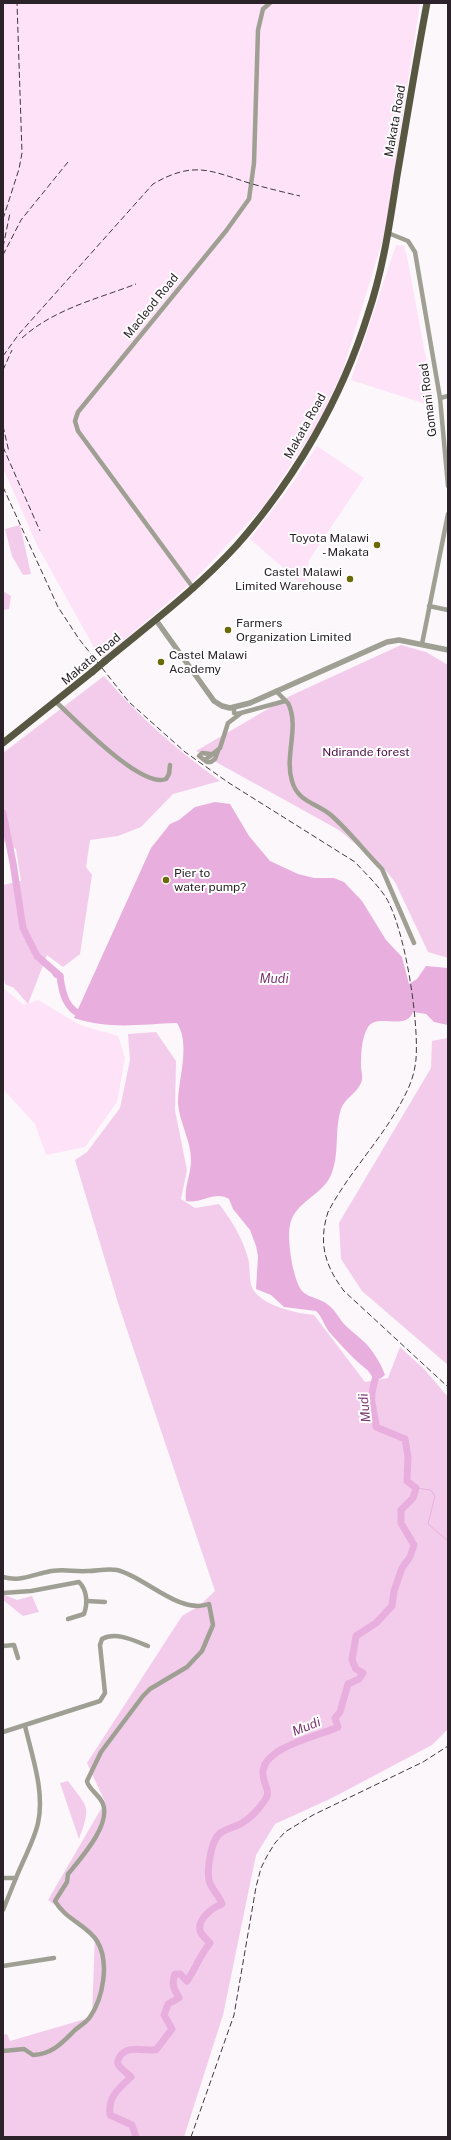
<svg xmlns="http://www.w3.org/2000/svg" width="451" height="2140" font-family="'Public Sans',sans-serif">
<style>
.built{fill:#fde2f8}
.green{fill:#f3ccec}
.water{fill:#e8afde}
.lines{fill:none;stroke-linecap:round;stroke-linejoin:round}
.stream{stroke:#e8afde;stroke-width:1}
.river{stroke:#e8afde;stroke-width:7}
.minor{stroke:#9fa093;stroke-width:4.5}
.tertiary{stroke:#9fa093;stroke-width:5.5}
.primary{stroke:#585842;stroke-width:7}
.rail{stroke:#41383f;stroke-width:1;stroke-dasharray:6 3;stroke-linecap:butt}
.primary-bridge{stroke:#585842;stroke-width:7}
.poi-dot{fill:#6b6904;stroke:#fff;stroke-width:1.5}
.labels{text-anchor:middle;stroke-width:4;stroke-linejoin:round;paint-order:stroke}
.street-label{font-size:12px;fill:#2c232a;stroke:#fff}
.poi-label{font-size:12px;fill:#2c232a;stroke:#fff;text-anchor:start}
.park-label{font-size:12px;fill:#4d0a47;stroke:#fff}
.water-label{font-size:13px;font-style:italic;fill:#7d3a74;stroke:#fff}
</style>
<rect width="100%" height="100%" fill="#fcf7fb"/>
<!-- built -->
<g class="built">
<polygon points="3,3 420,3 385,232 343,370 318,424 263,507 193,581 101,660 38,547 3,468"/>
<polygon points="396,245 404,246 407,257 433,396 429,405 351,380"/>
<polygon points="317,446 364,478 309,560 305,587 250,539 292,484"/>
<polygon points="3,988 24,1005 38,1000 80,1025 118,1036 125,1058 117,1102 85,1147 46,1155 35,1124 3,1089"/>
</g>
<!-- green -->
<g class="green">
<polygon points="20,525 31,574 23,575 12,556 5,529"/>
<polygon points="3,591 11,596 9,609 3,610"/>
<polygon points="401,645 426,652 448,665 448,958 428,952 395,882 383,867 339,830 196,751 290,696"/>
<path d="M104,676C138,716 177,750 220,781L173,794L141,827L118,836L90,840L86,867L92,875L80,954L63,967L47,955L28,1004L14,988L5,984L3,973V885L21,881L16,849L3,841V753Z"/>
<path d="M156,1032L176,1061L175,1110L187,1170L181,1199L195,1208L219,1204C232,1221 242,1237 248,1258C251,1269 248,1283 254,1291C266,1307 296,1313 314,1315L365,1382L388,1378L400,1347L424,1369L448,1397V1729L432,1745L332,1798L275,1824L256,1855L223,2015L184,2137H3V2035L7,2034L10,2041L92,2017L95,1935L48,1900L105,1802L87,1763L182,1616L199,1606L215,1591L119,1306L75,1160L87,1152L120,1108L130,1060L128,1034Z"/>
<polygon points="448,1038 448,1365 362,1291 341,1259 339,1223 431,1068 432,1041"/>
<polygon points="5,1595 17,1600 32,1596 39,1612 23,1616 3,1600 3,1596"/>
<path d="M68,1781C89,1809 91,1806 79,1839L60,1783Z"/>
</g>
<!-- water -->
<path class="water" d="M215,802L230,804L249,836L270,861L298,874L314,878H334L344,882L362,901L386,940L402,957L409,984L417,979L426,966L448,968V1025L434,1022L426,1014L413,1012C405,1032 378,1012 368,1027C361,1039 361,1055 361,1068C362,1073 363,1079 361,1083C357,1093 344,1099 341,1109C334,1131 340,1154 331,1175C322,1196 295,1201 290,1225C287,1238 292,1271 298,1284C303,1297 313,1296 324,1302C335,1308 338,1318 346,1326C351,1331 357,1335 362,1340C371,1347 382,1365 385,1375L380,1379C361,1367 346,1351 331,1334C325,1328 322,1316 316,1311L284,1307L271,1295L256,1289L258,1256L256,1246L250,1230L233,1209L229,1199C216,1190 201,1204 186,1201C184,1186 191,1175 191,1160C191,1140 179,1122 178,1103C178,1079 191,1045 177,1023C141,1024 109,1030 74,1018L151,848L170,824L179,820L195,807Z"/>
<g class="lines">
<!-- stream -->
<polyline class="stream" points="416,1488 431,1490 435,1496 428,1524 448,1541"/>
<!-- river -->
<g class="river">
<polyline points="3,813 13,863 23,928 37,956 60,976"/>
<path d="M56,974L60,976C62,993 66,1011 85,1016"/>
<path d="M136,2137L132,2125L110,2115C108,2097 118,2089 131,2077C128,2073 119,2068 118,2064C117,2062 118,2060 119,2058C126,2044 145,2051 156,2050L172,2029L164,2015L168,2004L179,1998C174,1989 171,1984 175,1974H180L187,1981C196,1968 200,1955 210,1943C207,1940 203,1936 201,1933C195,1920 212,1908 222,1904C219,1894 211,1890 209,1880C207,1869 211,1837 222,1832C228,1828 236,1827 242,1823C249,1819 257,1811 262,1804C274,1790 263,1788 263,1773C262,1747 320,1736 338,1727L335,1718L340,1712L348,1684L359,1679L363,1673L356,1669L352,1660L356,1636L376,1623L392,1606L394,1591L402,1568L410,1557L414,1545L401,1523V1510L413,1498L416,1488L407,1481L408,1457L405,1439L376,1427C376,1418 374,1416 373,1408C370,1397 373,1387 376,1376L371,1369"/>
</g>
<!-- minor -->
<g class="minor">
<polyline points="388,233 408,241 415,252 440,398 448,486"/>
<polyline points="440,398 448,396"/>
<polyline points="194,589 78,431 75,421 78,412 226,231 249,199 254,163 258,30 263,9 270,3"/>
<polyline points="429,606 448,610"/>
<polyline points="422,644 448,514"/>
<polyline points="276,691 286,701"/>
<path d="M56,702C75,719 141,789 166,779L169,774L170,765"/>
<path d="M234,708V713L237,714L285,701L288,703C300,727 284,756 292,781C298,803 318,803 332,816C350,832 365,852 382,869L414,943"/>
<polyline points="211,754 202,753 199,756 207,762 211,762 215,759 218,751"/>
<polyline points="205,760 220,748 228,723 240,714"/>
<path d="M3,1577C20,1582 31,1575 47,1572C60,1568 74,1572 87,1571C97,1571 107,1568 117,1570C144,1576 179,1615 209,1604L213,1625L202,1651L187,1667L150,1689L143,1696L101,1752L87,1781C88,1789 100,1795 103,1804C111,1825 81,1858 68,1874L67,1882L55,1901C65,1919 88,1926 97,1941C110,1962 103,1998 90,2017C86,2023 79,2026 74,2031C62,2043 52,2054 33,2055L24,2049L3,2051"/>
<path d="M3,1593L31,1591L79,1582C87,1590 88,1603 84,1614L68,1619"/>
<polyline points="87,1601 105,1602"/>
<polyline points="3,1646 14,1645 18,1658"/>
<path d="M3,1732L100,1701L105,1693L100,1645L102,1639C116,1631 135,1641 148,1646"/>
<polyline points="3,1878 16,1878 3,1910"/>
<path d="M16,1878C23,1860 34,1841 38,1823C45,1792 32,1756 25,1726"/>
<polyline points="3,1966 54,1958"/>
</g>
<!-- tertiary -->
<polyline class="tertiary" points="156,620 214,701 222,706 230,708 250,703 387,642 399,640 448,650"/>
<!-- primary -->
<g class="primary">
<path d="M105,661C151,623 197,589 237,545C295,479 342,398 368,314C383,270 390,222 397,176C407,118 416,61 427,3"/>
<polyline points="3,743 92,672"/>
</g>
<!-- rail -->
<g class="rail">
<polyline points="3,219 19,169 22,153 17,3"/>
<polyline points="3,247 10,213"/>
<polyline points="3,255 21,220 68,162"/>
<path d="M22,338C54,309 97,299 136,284"/>
<path d="M3,356L19,334L153,184C193,161 209,170 249,183C266,188 283,192 300,196"/>
<polyline points="3,370 12,350"/>
<polyline points="3,426 9,452"/>
<polyline points="3,447 40,531"/>
<path d="M3,487L58,607L79,639L129,702L185,752L229,783L355,862C365,873 376,883 385,896C405,927 419,1021 416,1059C415,1070 412,1081 407,1091C387,1134 350,1170 328,1212C318,1243 325,1266 344,1291L448,1387"/>
<polyline points="191,2137 234,2015 256,1887 261,1868 267,1856 275,1843 285,1832 313,1815 423,1762 448,1746"/>
</g>
<!-- primary-bridge -->
<polyline class="primary-bridge" points="92,672 105,661"/>
</g>
<!-- markers -->
<g class="poi-dot">
<circle cx="377" cy="545" r="4"/>
<circle cx="350" cy="579" r="4"/>
<circle cx="228" cy="630" r="4"/>
<circle cx="161" cy="662" r="4"/>
<circle cx="166" cy="880" r="4"/>
</g>
<g class="labels">
<!-- street labels -->
<g class="street-label">
<text transform="translate(395 121) rotate(-80)" y="4">Makata Road</text>
<text transform="translate(151 306) rotate(-51)" y="4">Macleod Road</text>
<text transform="translate(428 400) rotate(-97)" y="4">Gomani Road</text>
<text transform="translate(305 426) rotate(-61)" y="4">Makata Road</text>
<text transform="translate(91 659) rotate(-40)" y="4">Makata Road</text>
</g>
<!-- poi labels -->
<g class="poi-label">
<text x="369" y="542" text-anchor="end">Toyota Malawi<tspan x="369" dy="14">- Makata</tspan></text>
<text x="342" y="576" text-anchor="end">Castel Malawi<tspan x="342" dy="14">Limited Warehouse</tspan></text>
<text x="236" y="627">Farmers<tspan x="236" dy="14">Organization Limited</tspan></text>
<text x="169" y="659">Castel Malawi<tspan x="169" dy="14">Academy</tspan></text>
<text x="174" y="877">Pier to<tspan x="174" dy="14">water pump?</tspan></text>
</g>
<!-- park labels -->
<g class="park-label">
<text x="366" y="756">Ndirande forest</text>
</g>
<!-- water labels -->
<g class="water-label">
<text x="274" y="983">Mudi</text>
<text transform="translate(364 1408) rotate(-96)" y="5">Mudi</text>
<text transform="translate(306 1726) rotate(-21)" y="5">Mudi</text>
</g>
</g>
<!-- border -->
<rect width="451" height="2140" fill="none" stroke="#2c232a" stroke-width="8"/>
</svg>
